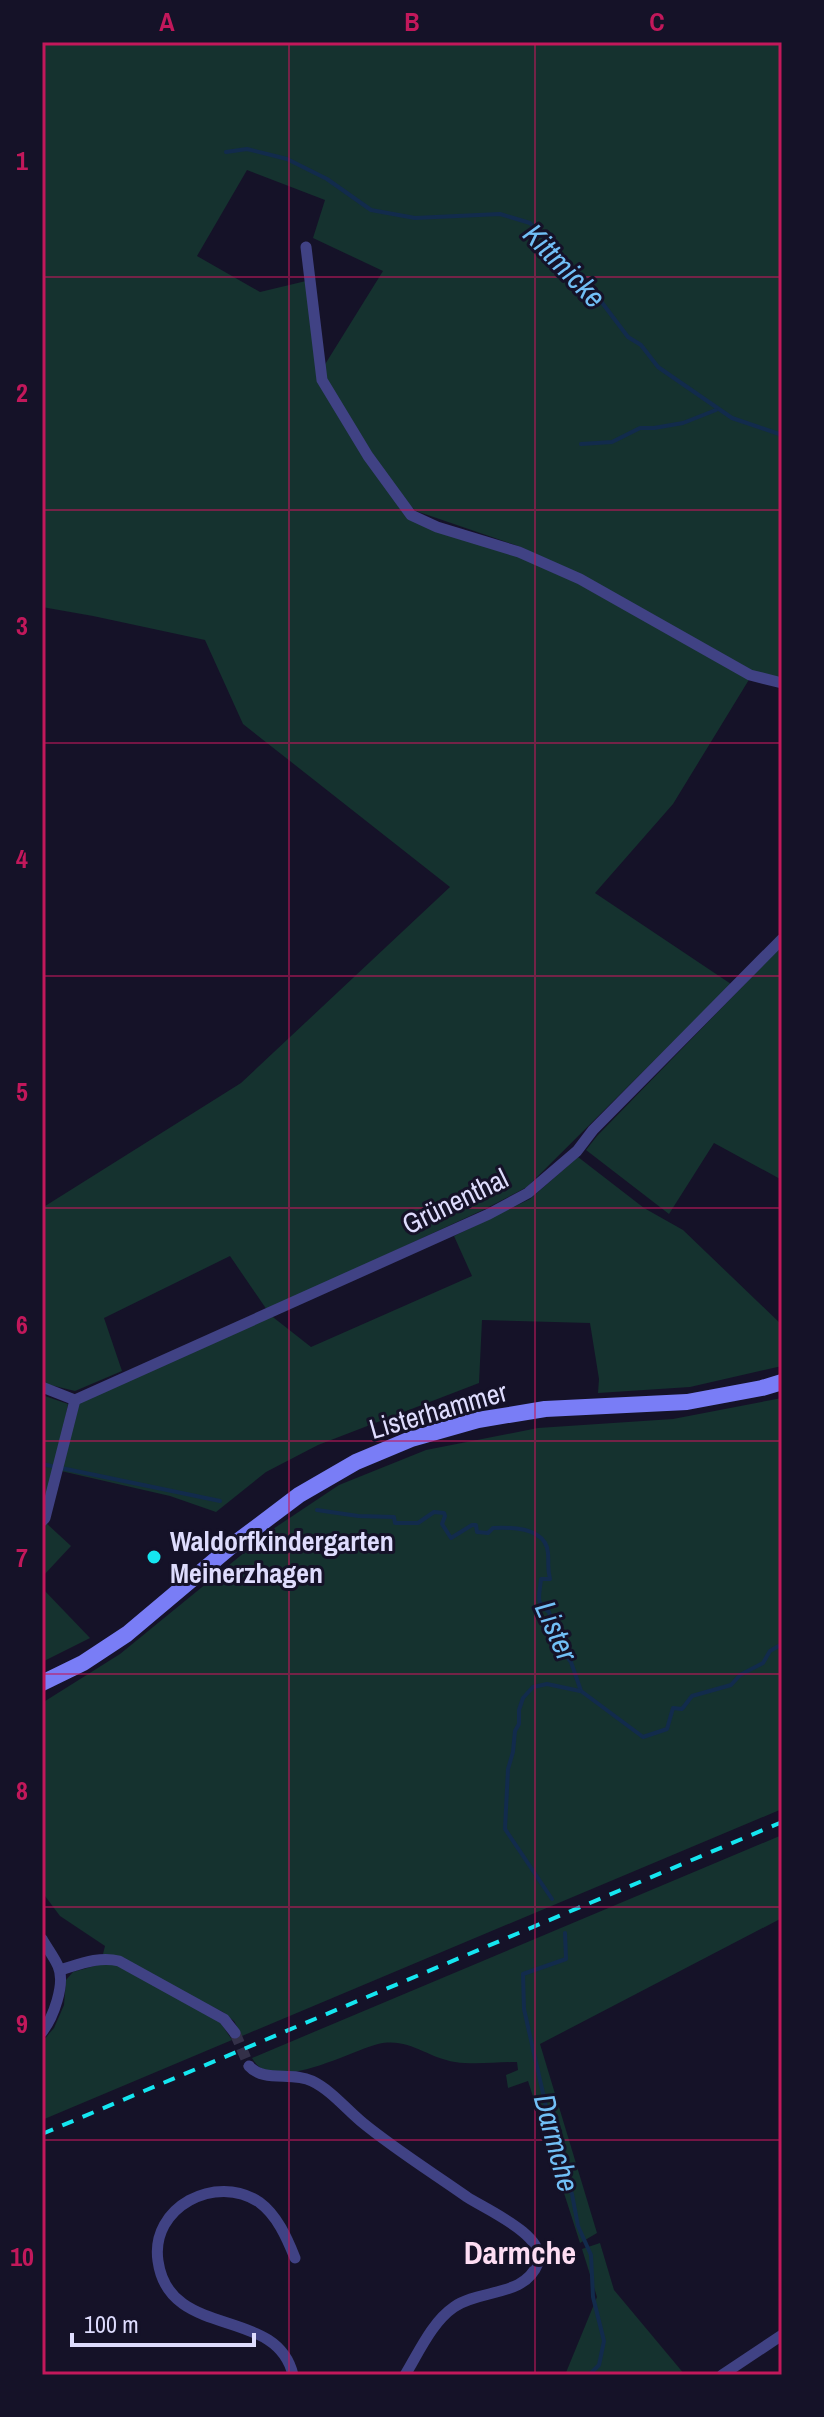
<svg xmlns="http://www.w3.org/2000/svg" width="824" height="2417" font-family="'Archivo Narrow',sans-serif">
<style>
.green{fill:#15322f}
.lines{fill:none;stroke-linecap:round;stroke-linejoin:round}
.stream{stroke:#122b4c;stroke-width:4}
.minor-tunnel{stroke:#333048;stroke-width:11;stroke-dasharray:11 5.5;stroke-linecap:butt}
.minor{stroke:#404284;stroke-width:11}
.secondary{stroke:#797df6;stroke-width:16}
.rail{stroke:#15e6f0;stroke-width:4;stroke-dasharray:12 10;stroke-linecap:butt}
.grid{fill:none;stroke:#c2185b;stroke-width:2;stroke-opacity:0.55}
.poi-dot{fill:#15e6f0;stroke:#151228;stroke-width:3}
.labels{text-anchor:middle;stroke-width:6;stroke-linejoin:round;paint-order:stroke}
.street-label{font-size:28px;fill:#dedcfd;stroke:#151228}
.poi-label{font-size:28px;font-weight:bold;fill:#dedcfd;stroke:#151228;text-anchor:start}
.water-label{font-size:30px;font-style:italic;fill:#71bff6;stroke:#151228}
.quarter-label{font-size:32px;font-weight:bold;fill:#fdddf3;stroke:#151228}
.neatline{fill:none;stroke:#c2185b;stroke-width:3}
.grid-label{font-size:26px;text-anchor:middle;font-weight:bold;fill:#c2185b}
</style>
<rect width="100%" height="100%" fill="#151228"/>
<!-- green -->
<g class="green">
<polygon points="42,42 782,42 782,680 752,673 521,547 416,511 398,494 328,383 324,366 383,271 313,238 325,200 247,170 197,256 260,292 306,281 317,374 413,521 517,556 577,583 750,678 673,804 595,893 731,984 527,1187 485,1209 267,1310 230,1256 104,1318 122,1371 75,1391 42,1383 42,1208 241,1083 450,887 243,724 205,640 93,616 42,607"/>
<polygon points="782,946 782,1180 714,1143 669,1214 586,1150 597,1136"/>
<polygon points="578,1157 644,1208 683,1230 782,1325 782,1366 690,1387 598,1393 599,1379 590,1323 482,1320 479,1383 318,1445 266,1472 216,1512 170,1496 61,1471 78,1402 269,1314 311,1347 472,1276 454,1236 530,1199"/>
<polygon points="42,1395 68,1404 55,1469 42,1514"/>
<polygon points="782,1398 782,1809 242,2036 234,2021 223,2012 103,1954 105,1946 60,1916 42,1892 42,1703 120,1654 273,1529 339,1485 426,1450 538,1428 673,1419"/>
<polygon points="46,1523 71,1546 42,1577 42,1528"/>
<polygon points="42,1588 90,1638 42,1662"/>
<path d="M782,1835V1918L540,2044L597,2233L580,2243L528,2081L508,2088L506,2075L518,2070L517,2062C497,2062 474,2065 455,2062C427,2058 409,2037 378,2044C349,2051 272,2096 252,2058Z"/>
<polygon points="105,1963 119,1966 220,2022 232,2040 42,2120 42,2042 54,2028 64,2005 66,1980 73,1972"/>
<polygon points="600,2243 614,2290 685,2375 565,2375 597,2297 582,2249"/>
</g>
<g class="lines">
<!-- stream -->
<g class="stream">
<polyline points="226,152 247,149 287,159 327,179 371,210 415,218 500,214 530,223 551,246 563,265 578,281 597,296 628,337 641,345 658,367 732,418 782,435"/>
<polyline points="581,444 612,442 640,428 654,428 683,423 716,410"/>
<polyline points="42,1464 220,1501"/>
<path d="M317,1510L358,1516L394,1517L395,1523H418L434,1512L444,1513L445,1516L442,1524L451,1538L472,1525H476L477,1532L488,1533L493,1528C512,1527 546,1528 548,1553C549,1564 547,1567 550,1579H541C540,1594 534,1603 549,1612L559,1647L571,1662L581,1691L643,1737L667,1729L673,1708L682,1709L692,1696L731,1685L740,1675L763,1663L770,1651L782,1644"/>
<polyline points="552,1899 505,1829 508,1769 513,1752 515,1731 519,1724 519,1710 523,1698 533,1687 547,1684 580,1691"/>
<polyline points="565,1933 566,1959 523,1974 524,2009 561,2173 572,2194 578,2226 591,2255 593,2297 604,2341 599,2365 589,2375"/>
</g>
<!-- minor-tunnel -->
<polyline class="minor-tunnel" points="235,2033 249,2066"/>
<!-- minor -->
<g class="minor">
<polyline points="306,247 322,380 368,456 411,515 437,527 519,552 580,579 750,675 782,683"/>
<polyline points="42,1387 75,1400"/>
<polyline points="75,1400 489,1214 528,1193 577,1151 593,1130 782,939"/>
<polyline points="42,1521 45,1518 75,1400"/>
<path d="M42,1939C47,1948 54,1957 58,1966C66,1984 53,2018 42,2032"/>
<path d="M60,1970C80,1964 99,1956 119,1961L224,2019L235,2033"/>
<path d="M249,2066C264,2083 292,2071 312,2081C331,2090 347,2110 363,2123C396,2150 433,2173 467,2197C485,2209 548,2236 538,2263C525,2297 480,2289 454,2307C432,2322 419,2352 405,2375"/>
<path d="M293,2375C277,2305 169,2341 158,2261C150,2207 216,2173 259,2202C277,2215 287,2238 295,2258"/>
<polyline points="722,2375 782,2335"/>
</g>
<!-- secondary -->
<polyline class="secondary" points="42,1683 83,1663 127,1634 234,1544 299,1495 356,1462 411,1439 478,1420 545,1409 687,1402 762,1388 782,1382"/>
<!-- rail -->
<polyline class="rail" points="42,2134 782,1822"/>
</g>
<!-- grid -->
<path class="grid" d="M289,42V2375M535,42V2375M42,277H782M42,510H782M42,743H782M42,976H782M42,1208H782M42,1441H782M42,1674H782M42,1907H782M42,2140H782"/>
<!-- markers -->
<circle class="poi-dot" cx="154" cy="1557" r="8"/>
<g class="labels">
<!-- street labels -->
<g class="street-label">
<text transform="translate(455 1201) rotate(-26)" y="10">Grünenthal</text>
<text transform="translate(438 1410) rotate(-16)" y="10">Listerhammer</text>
</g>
<!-- poi labels -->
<g class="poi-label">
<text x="170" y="1551">Waldorfkindergarten<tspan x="170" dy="32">Meinerzhagen</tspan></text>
</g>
<!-- water labels -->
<g class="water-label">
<text transform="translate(564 266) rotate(46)" y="10">Kittmicke</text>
<text transform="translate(556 1631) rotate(66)" y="10">Lister</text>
<text transform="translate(556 2143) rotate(75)" y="10">Darmche</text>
</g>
<!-- quarter labels -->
<g class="quarter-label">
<text x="520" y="2264">Darmche</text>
</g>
</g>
<!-- border -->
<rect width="824" height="2417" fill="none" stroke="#151228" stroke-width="88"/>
<!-- scale -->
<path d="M72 2333v12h182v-12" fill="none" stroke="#dedcfd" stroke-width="4"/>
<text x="84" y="2333" font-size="24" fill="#dedcfd" stroke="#151228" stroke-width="6" paint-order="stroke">100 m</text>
<rect x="44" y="44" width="736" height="2329" class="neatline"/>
<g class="grid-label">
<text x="167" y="31">A</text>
<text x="412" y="31">B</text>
<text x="657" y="31">C</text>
<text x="22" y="170">1</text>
<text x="22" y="402">2</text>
<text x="22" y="635">3</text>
<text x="22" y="868">4</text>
<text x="22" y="1101">5</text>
<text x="22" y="1334">6</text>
<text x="22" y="1567">7</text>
<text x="22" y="1800">8</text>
<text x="22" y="2033">9</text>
<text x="22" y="2266">10</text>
</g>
</svg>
